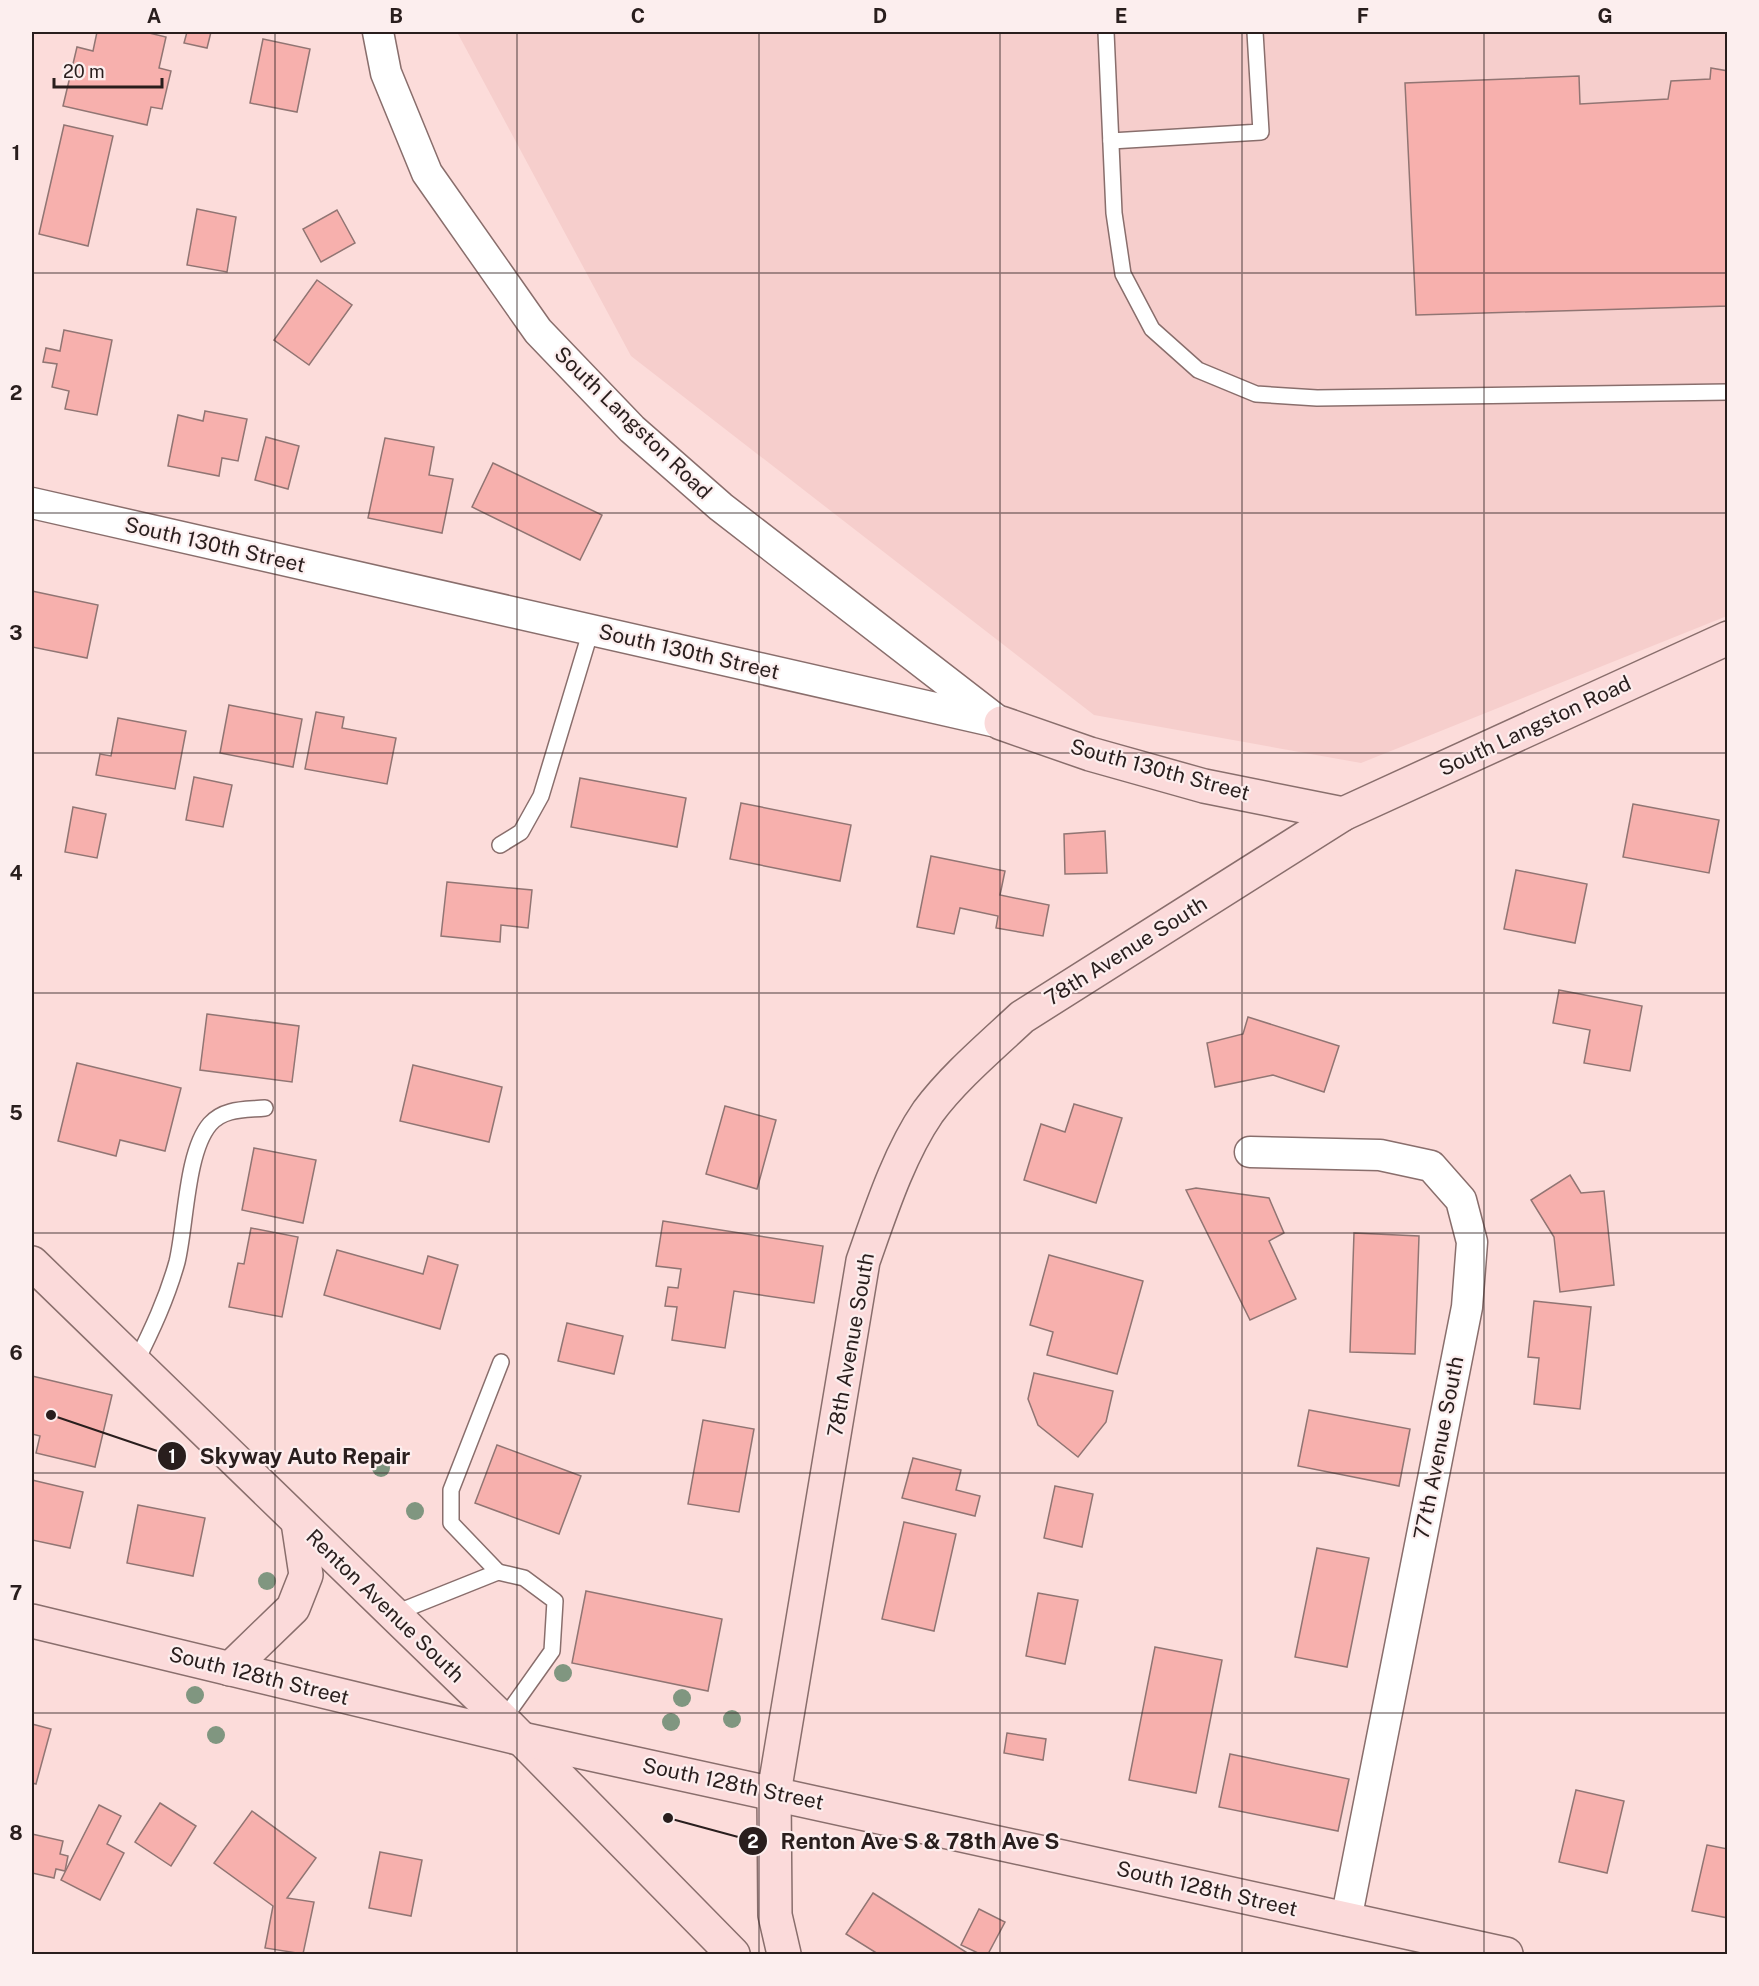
<svg xmlns="http://www.w3.org/2000/svg" width="1759" height="1986" font-family="'Public Sans',sans-serif">
<style>
.built{fill:#f6cecc}
.building{fill:#f7b0ad;stroke:#917573;stroke-width:1.5}
.lines{fill:none;stroke-linecap:round;stroke-linejoin:round}
.lane-casing{stroke:#896e6c;stroke-width:18}
.street-casing{stroke:#896e6c;stroke-width:33}
.secondary-casing{stroke:#896e6c;stroke-width:36}
.lane{stroke:#fff;stroke-width:15}
.street{stroke:#fff;stroke-width:30}
.secondary{stroke:#fbdada;stroke-width:33}
.tree{fill:#809680}
.grid{fill:none;stroke:#291e1d;stroke-width:1.5;stroke-opacity:0.55}
.labels{text-anchor:middle;stroke-width:4.5;stroke-linejoin:round;paint-order:stroke}
.street-label{font-size:21px;fill:#291e1d;stroke:#fceeee}
.leader{fill:none;stroke:#291e1d;stroke-width:2}
.callout-dot{fill:#291e1d;stroke:#fceeee;stroke-width:2}
.mark-label{font-size:18px;text-anchor:middle;font-weight:bold;fill:#fff}
.callout-label{font-size:22px;text-anchor:middle;font-weight:bold;fill:#291e1d;stroke:#fceeee;stroke-width:4.5;stroke-linejoin:round;paint-order:stroke}
.neatline{fill:none;stroke:#291e1d;stroke-width:2}
.grid-label{font-size:20px;text-anchor:middle;font-weight:bold;fill:#291e1d}
</style>
<rect width="100%" height="100%" fill="#fcdcda"/>
<!-- built -->
<polygon class="built" points="457,32 1727,32 1727,616 1361,763 1094,715 631,356"/>
<!-- building -->
<g class="building">
<polygon points="97,32 145,32 166,37 159,68 171,71 162,109 151,107 147,125 63,106 77,47 93,51"/>
<polygon points="187,32 211,32 207,48 184,43"/>
<polygon points="263,39 310,49 297,112 250,103"/>
<polygon points="1711,68 1728,71 1728,306 1416,315 1405,83 1579,76 1580,104 1668,99 1671,81 1710,79"/>
<polygon points="64,125 113,136 88,246 39,234"/>
<polygon points="197,209 236,217 227,272 187,265"/>
<polygon points="337,210 355,243 321,262 303,229"/>
<polygon points="317,280 352,305 309,365 274,340"/>
<polygon points="64,330 112,340 97,415 65,409 69,391 52,387 57,364 43,362 46,348 60,351"/>
<polygon points="205,411 247,419 238,461 222,458 219,476 168,466 178,415 203,421"/>
<polygon points="266,437 299,446 288,489 255,480"/>
<polygon points="385,438 434,447 429,475 453,479 442,533 368,518"/>
<polygon points="493,463 602,515 580,560 472,507"/>
<polygon points="32,591 98,605 87,658 32,647"/>
<polygon points="229,705 302,719 293,767 220,753"/>
<polygon points="316,712 344,717 342,728 396,738 387,784 305,769"/>
<polygon points="118,718 186,731 175,789 96,775 100,754 111,756"/>
<polygon points="194,777 232,785 223,827 186,820"/>
<polygon points="580,778 686,798 677,847 571,827"/>
<polygon points="741,803 851,825 840,881 730,859"/>
<polygon points="1633,804 1719,820 1709,873 1623,857"/>
<polygon points="73,807 106,814 97,858 65,852"/>
<polygon points="1105,831 1107,873 1065,874 1064,834"/>
<polygon points="931,856 1005,871 1000,895 1049,905 1043,936 996,928 998,916 960,908 954,934 917,927"/>
<polygon points="1516,870 1587,884 1575,943 1504,929"/>
<polygon points="447,882 532,890 528,928 501,925 500,942 441,936"/>
<polygon points="1559,990 1642,1006 1630,1071 1584,1063 1590,1030 1553,1023"/>
<polygon points="207,1014 299,1026 292,1082 200,1070"/>
<polygon points="1248,1017 1339,1046 1324,1092 1273,1075 1215,1087 1207,1043 1243,1034"/>
<polygon points="77,1063 181,1088 165,1151 120,1140 116,1156 58,1141"/>
<polygon points="413,1065 502,1087 489,1142 400,1121"/>
<polygon points="1074,1104 1122,1118 1096,1203 1024,1180 1041,1124 1065,1132"/>
<polygon points="725,1106 776,1120 757,1189 706,1174"/>
<polygon points="254,1148 316,1160 303,1223 242,1210"/>
<polygon points="1570,1175 1581,1193 1604,1191 1614,1285 1560,1292 1554,1237 1531,1200"/>
<polygon points="1196,1188 1269,1198 1284,1233 1269,1241 1296,1299 1250,1320 1186,1190"/>
<polygon points="663,1221 823,1246 814,1303 734,1291 725,1348 672,1340 677,1307 665,1306 668,1287 678,1288 681,1269 656,1266"/>
<polygon points="251,1228 298,1237 282,1317 229,1307 238,1263 244,1264"/>
<polygon points="1354,1233 1419,1236 1415,1354 1350,1352"/>
<polygon points="337,1250 423,1274 428,1256 458,1265 440,1329 324,1295"/>
<polygon points="1049,1255 1143,1281 1117,1374 1047,1355 1053,1332 1030,1325"/>
<polygon points="1534,1301 1591,1307 1580,1409 1534,1404 1539,1358 1528,1357"/>
<polygon points="567,1323 623,1336 614,1374 558,1361"/>
<polygon points="1034,1373 1113,1391 1106,1422 1078,1457 1038,1425 1028,1399"/>
<polygon points="32,1376 112,1395 95,1467 36,1453 40,1436 32,1434"/>
<polygon points="1309,1410 1410,1429 1399,1486 1298,1466"/>
<polygon points="703,1420 754,1429 739,1512 688,1504"/>
<polygon points="497,1445 581,1476 559,1534 475,1503"/>
<polygon points="913,1458 961,1470 956,1490 980,1496 975,1516 902,1498"/>
<polygon points="32,1480 83,1492 70,1548 32,1540"/>
<polygon points="1055,1486 1093,1494 1082,1547 1044,1538"/>
<polygon points="138,1505 205,1518 193,1576 127,1563"/>
<polygon points="904,1522 956,1534 934,1631 882,1619"/>
<polygon points="1317,1548 1369,1558 1347,1667 1295,1657"/>
<polygon points="586,1591 722,1619 708,1691 572,1663"/>
<polygon points="1038,1593 1078,1600 1065,1664 1026,1656"/>
<polygon points="1155,1647 1222,1660 1196,1793 1129,1780"/>
<polygon points="32,1724 51,1729 36,1784 32,1783"/>
<polygon points="1007,1733 1046,1739 1043,1760 1004,1753"/>
<polygon points="1230,1754 1349,1779 1338,1831 1219,1807"/>
<polygon points="1576,1790 1624,1801 1607,1873 1559,1862"/>
<polygon points="160,1803 196,1826 171,1866 135,1842"/>
<polygon points="99,1805 121,1816 107,1844 124,1853 100,1900 61,1880"/>
<polygon points="252,1811 316,1858 287,1898 314,1902 303,1954 265,1948 273,1906 214,1863"/>
<polygon points="32,1834 63,1841 60,1854 68,1856 65,1871 56,1869 54,1878 32,1873"/>
<polygon points="1707,1845 1728,1849 1728,1918 1692,1911"/>
<polygon points="380,1852 422,1860 411,1916 369,1908"/>
<polygon points="873,1893 969,1954 878,1954 846,1934"/>
<polygon points="979,1909 1005,1922 988,1954 980,1954 961,1945"/>
</g>
<g class="lines">
<defs>
<g id="lane">
<polyline points="1106,32 1114,213 1123,274 1152,329 1198,370 1256,394 1317,398 1728,392"/>
<polyline points="1111,141 1261,132 1255,32"/>
<polyline points="500,845 521,832 541,796 591,630"/>
<path d="M135,1364C152,1330 167,1298 177,1262C186,1225 186,1152 210,1124C224,1108 245,1110 265,1108"/>
<polyline points="498,1572 451,1523 451,1490 501,1362"/>
<polyline points="393,1614 498,1572 524,1578 555,1601 552,1651 503,1720"/>
</g>
<g id="street">
<polyline points="378,32 386,73 427,173 538,331 632,429 721,507 994,718"/>
<polyline points="32,503 1001,723"/>
<polyline points="1250,1152 1380,1155 1431,1166 1461,1200 1472,1242 1467,1307 1346,1920"/>
</g>
<g id="secondary">
<polyline points="1001,723 1090,754 1204,786 1343,814"/>
<polyline points="32,1263 503,1720 733,1954"/>
<polyline points="32,1621 522,1739 1506,1954"/>
<polyline points="230,1669 293,1608 306,1575 298,1522"/>
<path d="M784,1954L775,1915L774,1793L863,1261C880,1213 899,1154 928,1112C953,1078 991,1046 1022,1017L1343,814L1728,638"/>
</g>
</defs>
<!-- lane casing -->
<use href="#lane" class="lane-casing"/>
<!-- street casing -->
<use href="#street" class="street-casing"/>
<!-- secondary casing -->
<use href="#secondary" class="secondary-casing"/>
<!-- lane -->
<use href="#lane" class="lane"/>
<!-- street -->
<use href="#street" class="street"/>
<!-- secondary -->
<use href="#secondary" class="secondary"/>
</g>
<!-- trees -->
<g class="tree">
<circle cx="381" cy="1468" r="9"/>
<circle cx="415" cy="1511" r="9"/>
<circle cx="267" cy="1581" r="9"/>
<circle cx="563" cy="1673" r="9"/>
<circle cx="195" cy="1695" r="9"/>
<circle cx="682" cy="1698" r="9"/>
<circle cx="732" cy="1719" r="9"/>
<circle cx="671" cy="1722" r="9"/>
<circle cx="216" cy="1735" r="9"/>
</g>
<!-- grid -->
<path class="grid" d="M275,32V1954M517,32V1954M759,32V1954M1000,32V1954M1242,32V1954M1484,32V1954M32,273H1728M32,513H1728M32,753H1728M32,993H1728M32,1233H1728M32,1473H1728M32,1713H1728"/>
<g class="labels">
<!-- street labels -->
<g class="street-label">
<text transform="translate(633 423) rotate(44)" y="7">South Langston Road</text>
<text transform="translate(215 545) rotate(13)" y="7">South 130th Street</text>
<text transform="translate(689 652) rotate(13)" y="7">South 130th Street</text>
<text transform="translate(1535 726) rotate(-25)" y="7">South Langston Road</text>
<text transform="translate(1160 770) rotate(15)" y="7">South 130th Street</text>
<text transform="translate(1126 951) rotate(-32)" y="7">78th Avenue South</text>
<text transform="translate(851 1345) rotate(-80)" y="7">78th Avenue South</text>
<text transform="translate(1439 1448) rotate(-79)" y="7">77th Avenue South</text>
<text transform="translate(385 1606) rotate(44)" y="7">Renton Avenue South</text>
<text transform="translate(259 1676) rotate(14)" y="7">South 128th Street</text>
<text transform="translate(733 1784) rotate(12)" y="7">South 128th Street</text>
<text transform="translate(1207 1889) rotate(13)" y="7">South 128th Street</text>
</g>
</g>
<!-- callouts -->
<path class="leader" d="M51 1415L172 1456M668 1818L753 1841"/>
<g class="callout-dot">
<circle cx="51" cy="1415" r="6"/>
<circle cx="668" cy="1818" r="6"/>
<circle cx="172" cy="1456" r="15"/>
<circle cx="753" cy="1841" r="15"/>
</g>
<g class="mark-label">
<text x="172" y="1463">1</text>
<text x="753" y="1848">2</text>
</g>
<g class="callout-label">
<text x="305" y="1464">Skyway Auto Repair</text>
<text x="920" y="1849">Renton Ave S &amp; 78th Ave S</text>
</g>
<!-- border -->
<rect width="1759" height="1986" fill="none" stroke="#fceeee" stroke-width="66"/>
<!-- scale -->
<path d="M54 78v9h108v-9" fill="none" stroke="#291e1d" stroke-width="3"/>
<text x="63" y="78" font-size="18" fill="#291e1d" stroke="#fceeee" stroke-width="4.5" paint-order="stroke">20 m</text>
<rect x="33" y="33" width="1693" height="1920" class="neatline"/>
<g class="grid-label">
<text x="154" y="23">A</text>
<text x="396" y="23">B</text>
<text x="638" y="23">C</text>
<text x="880" y="23">D</text>
<text x="1121" y="23">E</text>
<text x="1363" y="23">F</text>
<text x="1605" y="23">G</text>
<text x="16" y="160">1</text>
<text x="16" y="400">2</text>
<text x="16" y="640">3</text>
<text x="16" y="880">4</text>
<text x="16" y="1120">5</text>
<text x="16" y="1360">6</text>
<text x="16" y="1600">7</text>
<text x="16" y="1840">8</text>
</g>
</svg>
